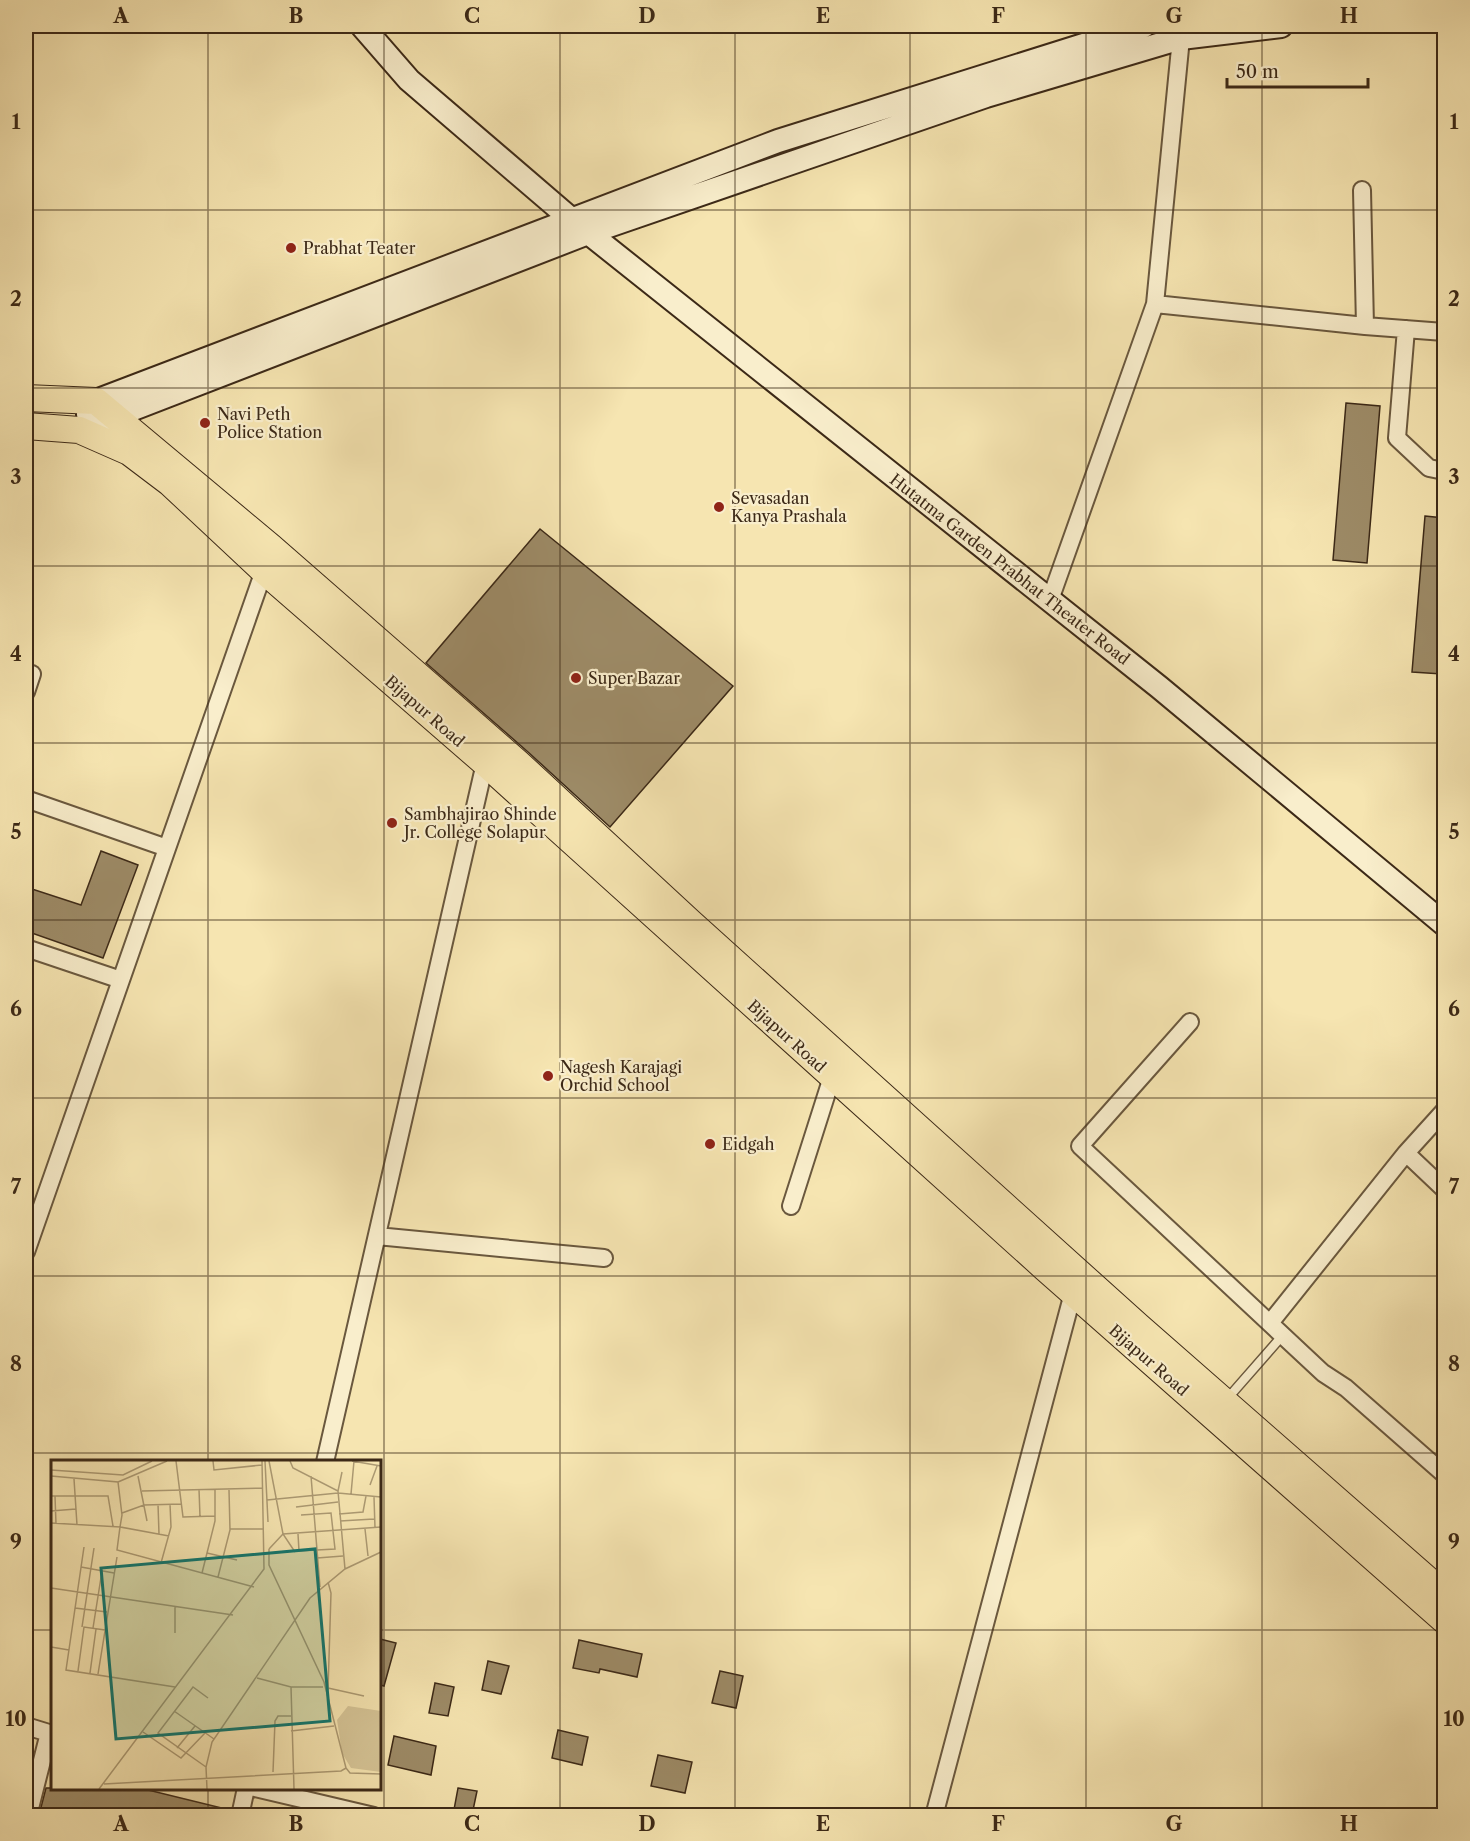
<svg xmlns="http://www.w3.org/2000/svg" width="1470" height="1841" viewBox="0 0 1470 1841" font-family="'Libre Caslon Text',serif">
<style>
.building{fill:#9d8b67;stroke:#3c2917;stroke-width:1.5}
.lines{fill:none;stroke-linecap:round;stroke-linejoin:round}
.lane-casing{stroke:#6a583e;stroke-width:11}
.street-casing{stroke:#6a583e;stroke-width:20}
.secondary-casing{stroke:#3c2917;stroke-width:26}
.primary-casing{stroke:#3c2917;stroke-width:28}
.lane{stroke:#f9eecc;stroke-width:8}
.street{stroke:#f9eecc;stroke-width:16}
.secondary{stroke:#f9eecc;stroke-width:22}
.primary{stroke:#f6e5b1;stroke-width:26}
.grid{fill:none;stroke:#3c2917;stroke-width:1.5;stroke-opacity:0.55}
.poi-dot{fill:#8f2418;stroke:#f9eecc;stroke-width:2}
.labels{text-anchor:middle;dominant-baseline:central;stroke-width:4.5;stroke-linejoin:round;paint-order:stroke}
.poi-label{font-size:16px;fill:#3c2917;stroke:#f9eecc;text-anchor:start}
.street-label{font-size:16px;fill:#3c2917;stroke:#f9eecc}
.inset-road{fill:none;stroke:#ac9a73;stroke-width:1.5}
.view{fill:#0f766e;fill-opacity:0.15;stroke:#0f766e;stroke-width:3}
.inset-edge{fill:none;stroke:#3c2917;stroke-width:3}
.neatline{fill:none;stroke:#3c2917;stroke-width:2}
.grid-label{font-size:20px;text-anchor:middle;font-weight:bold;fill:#3c2917}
</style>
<rect width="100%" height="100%" fill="#f6e5b1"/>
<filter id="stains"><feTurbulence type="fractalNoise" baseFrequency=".00333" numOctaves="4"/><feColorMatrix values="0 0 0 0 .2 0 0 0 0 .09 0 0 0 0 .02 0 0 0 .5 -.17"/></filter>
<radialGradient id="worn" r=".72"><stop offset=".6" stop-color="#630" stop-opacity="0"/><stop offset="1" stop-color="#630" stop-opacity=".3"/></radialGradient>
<path class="building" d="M1346 403 1380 406 1367 563 1333 560Z
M1425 516 1444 518V644L1442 674 1412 672Z
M540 529 733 686 610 827 528 752 426 663Z
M101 851 138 865 103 958 26 931V887L81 905Z
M380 1639 396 1643 384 1686 380 1685Z
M579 1640 642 1654 637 1677 600 1669 599 1673 573 1668Z
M488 1661 509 1666 501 1694 482 1690Z
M720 1671 743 1676 736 1708 712 1703Z
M435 1683 454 1687 448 1716 429 1713Z
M558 1730 588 1737 582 1765 552 1758Z
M394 1736 436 1746 431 1775 388 1765Z
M658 1755 692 1762 685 1793 651 1786Z
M46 1788H140L230 1810 229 1815H39Z
M458 1788 477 1791 472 1815H453Z"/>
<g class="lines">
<defs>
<path id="lane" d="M1227 1399 1283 1335"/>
<path id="street" d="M1362 190 1365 326
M1155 304 1365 326 1444 332
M1406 329 1397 438 1429 468 1444 471
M1050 600 1155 304 1181 38
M26 692 32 674
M26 799 167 848
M26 948 121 980
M1190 1022 1080 1146 1323 1373 1346 1388 1444 1474
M1406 1153 1444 1189
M791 1206 832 1077
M377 1236 604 1258
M26 1252 266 565
M1270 1323 1406 1153 1444 1111
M325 1462 485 763 490 757
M26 1726 52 1734
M255 1788 374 1816
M28 1816 49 1733
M240 1816 246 1788
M934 1816 1073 1293"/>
<path id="secondary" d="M362 26 409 80 571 219 1159 687 1444 924
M88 414 96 401 778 141 1144 26
M79 430 588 233 986 96 1181 38 1281 26"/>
<path id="primary" d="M26 398 96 401 272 548 518 763 690 922 1138 1326 1444 1594
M26 426 79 430 129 452 170 483 264 571 485 763 1045 1268 1444 1620"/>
</defs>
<use href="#lane" class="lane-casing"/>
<use href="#street" class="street-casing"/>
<use href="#secondary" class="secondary-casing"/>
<use href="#primary" class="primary-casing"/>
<use href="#lane" class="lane"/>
<use href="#street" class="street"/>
<use href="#secondary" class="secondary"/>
<use href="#primary" class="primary"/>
</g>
<path class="grid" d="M208 26V1462M384 26V1816M560 26V1816M735 26V1816M910 26V1816M1086 26V1816M1262 26V1816M26 210H1444M26 388H1444M26 566H1444M26 743H1444M26 920H1444M26 1098H1444M26 1276H1444M26 1453H1444M26 1630H52M380 1630H1444M208 1788V1816"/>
<g class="poi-dot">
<circle cx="291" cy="248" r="6"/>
<circle cx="205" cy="423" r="6"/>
<circle cx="719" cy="507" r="6"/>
<circle cx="576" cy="678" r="6"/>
<circle cx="392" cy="823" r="6"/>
<circle cx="548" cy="1076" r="6"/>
<circle cx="710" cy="1144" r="6"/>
</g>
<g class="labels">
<g class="poi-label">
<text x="303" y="248">Prabhat Teater</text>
<text x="217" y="414">Navi Peth<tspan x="217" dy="18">Police Station</tspan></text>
<text x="731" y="498">Sevasadan<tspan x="731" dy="18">Kanya Prashala</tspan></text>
<text x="588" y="678">Super Bazar</text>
<text x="404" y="814">Sambhajirao Shinde<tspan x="404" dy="18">Jr. College Solapur</tspan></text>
<text x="560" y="1067">Nagesh Karajagi<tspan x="560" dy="18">Orchid School</tspan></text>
<text x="722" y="1144">Eidgah</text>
</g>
<g class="street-label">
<text transform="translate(1010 569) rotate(38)">Hutatma Garden Prabhat Theater Road</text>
<text transform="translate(425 711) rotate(41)">Bijapur Road</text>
<text transform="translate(787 1036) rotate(42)">Bijapur Road</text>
<text transform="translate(1149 1360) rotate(41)">Bijapur Road</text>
</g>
</g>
<g transform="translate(51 1460)">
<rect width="330" height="330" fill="#f6e5b1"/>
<path d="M297 246 330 251V312L300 308 291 293 286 260Z" fill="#d6c597"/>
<path class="inset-road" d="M125 1 132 57 164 56M162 1 163 10 211 5M214 1 217 62M218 1 232 74 244 92M239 1 242 8 287 31 294 109M301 1 330 6M0 10 72 15 101 1M0 16 67 22 71 55 69 67 0 63M87 16 96 61M260 16 269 127M23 19 26 65M67 22 116 1M319 25 326 6M148 29 149 57M91 31 212 28M287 31 291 12M300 34 303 1M0 36H57L62 66M4 36 5 64M323 37 324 68M216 40 287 33 330 37M107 44 108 74M245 47 287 42M0 51 25 49M71 53 93 45 131 44M288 54 312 52 315 36M289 61 323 59M179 69H212M314 69 317 96M247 74 248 91 284 89 280 53 250 55M118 76 69 67 66 90 203 127M33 87 15 210 124 227M218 89 232 74 330 67M218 89V105L273 222 295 308M156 93 186 100M266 98 292 96M110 103 120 67 119 44M30 107 63 113M151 113 164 61V29M167 117 179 70 178 30M277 122 280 133 277 230M0 128 182 155M24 148 56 152M31 167 43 88M42 168 51 111M124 173V146M0 187 18 190M27 211 33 167 54 170M39 213 45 169M47 214 66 97M206 218 240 227H272M240 227 243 329M277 228 313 236M123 251 163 279M240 271 283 266M92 272 130 298 154 273M126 288 144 266M155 307 107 273 142 227 157 238M222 312 224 261 227 256H240M53 324 290 311 295 308 299 313 330 314M48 329 213 109 211 1M156 329 155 307 161 282 259 138 294 109 330 92"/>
<path class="view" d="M264 89 279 261 65 279 50 108Z"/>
<rect width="330" height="330" class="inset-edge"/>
</g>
<rect width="1470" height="1841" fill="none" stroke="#f6e5b1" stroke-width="66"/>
<path d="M1227 78v9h141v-9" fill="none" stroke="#3c2917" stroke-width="3"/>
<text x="1236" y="78" font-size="18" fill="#3c2917" stroke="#f9eecc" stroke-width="4.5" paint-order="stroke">50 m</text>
<rect x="33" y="33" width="1404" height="1775" class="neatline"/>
<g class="grid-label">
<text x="121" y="23">A</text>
<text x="296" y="23">B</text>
<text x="472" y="23">C</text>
<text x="647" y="23">D</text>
<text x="823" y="23">E</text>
<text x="998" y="23">F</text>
<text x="1174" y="23">G</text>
<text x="1349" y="23">H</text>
<text x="16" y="129">1</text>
<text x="1454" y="129">1</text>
<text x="16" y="306">2</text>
<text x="1454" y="306">2</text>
<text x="16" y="484">3</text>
<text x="1454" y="484">3</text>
<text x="16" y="661">4</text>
<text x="1454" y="661">4</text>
<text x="16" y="839">5</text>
<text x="1454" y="839">5</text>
<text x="16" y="1016">6</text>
<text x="1454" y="1016">6</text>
<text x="16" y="1194">7</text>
<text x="1454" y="1194">7</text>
<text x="16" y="1371">8</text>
<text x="1454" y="1371">8</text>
<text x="16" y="1549">9</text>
<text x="1454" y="1549">9</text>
<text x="16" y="1726">10</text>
<text x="1454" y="1726">10</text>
<text x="121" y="1831">A</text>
<text x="296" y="1831">B</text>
<text x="472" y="1831">C</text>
<text x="647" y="1831">D</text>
<text x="823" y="1831">E</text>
<text x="998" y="1831">F</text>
<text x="1174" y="1831">G</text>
<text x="1349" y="1831">H</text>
</g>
<rect width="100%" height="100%" filter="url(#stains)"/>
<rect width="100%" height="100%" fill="url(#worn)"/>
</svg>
